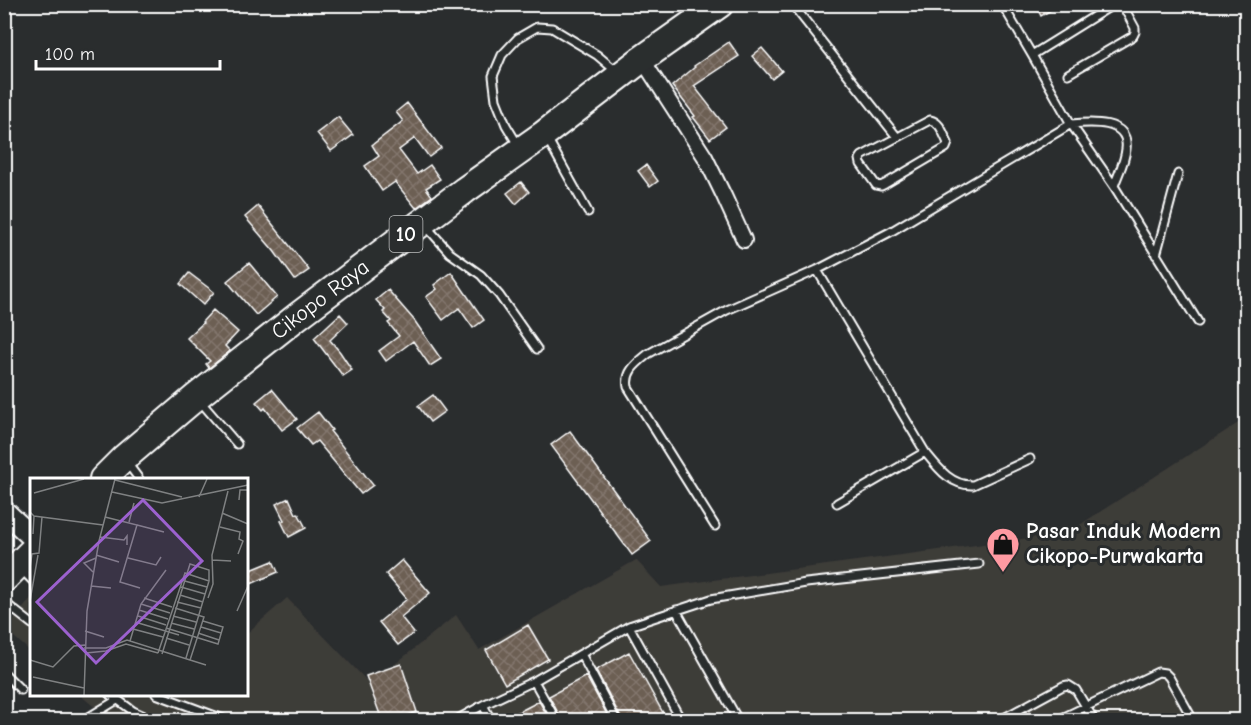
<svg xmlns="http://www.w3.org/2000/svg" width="1251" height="725" viewBox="0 0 1251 725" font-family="'Comic Neue',sans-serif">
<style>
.built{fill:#3e3c39}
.building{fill:url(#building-cross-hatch);stroke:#fff;stroke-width:1.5}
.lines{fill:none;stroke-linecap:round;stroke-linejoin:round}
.lane-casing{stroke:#fff;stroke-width:11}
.street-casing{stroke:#fff;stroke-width:18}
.secondary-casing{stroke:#fff;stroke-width:24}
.highway-casing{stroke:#fff;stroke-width:30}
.lane{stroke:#2a2d2e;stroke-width:7}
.street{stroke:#2a2d2e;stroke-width:14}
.secondary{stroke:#2a2d2e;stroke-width:20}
.highway{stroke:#2a2d2e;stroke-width:26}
.labels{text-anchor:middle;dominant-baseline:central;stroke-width:6;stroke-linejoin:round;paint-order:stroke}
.shield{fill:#2a2d2e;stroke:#bfc0c0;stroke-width:1.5}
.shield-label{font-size:21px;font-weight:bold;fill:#fff}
.street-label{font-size:22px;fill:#fff;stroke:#2a2d2e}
.poi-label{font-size:22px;font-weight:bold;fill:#fff;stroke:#2a2d2e;text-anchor:start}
.inset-road{fill:none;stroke:#7f8182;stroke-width:1.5}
.view{fill:#9c61cf;fill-opacity:0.15;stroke:#9c61cf;stroke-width:3}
.inset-edge{fill:none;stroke:#fff;stroke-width:3}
</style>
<defs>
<pattern id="building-cross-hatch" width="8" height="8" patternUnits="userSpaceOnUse" patternTransform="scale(1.5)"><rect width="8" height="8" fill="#6c5e53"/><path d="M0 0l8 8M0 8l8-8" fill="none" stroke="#82766d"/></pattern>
</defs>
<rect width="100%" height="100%" fill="#2a2d2e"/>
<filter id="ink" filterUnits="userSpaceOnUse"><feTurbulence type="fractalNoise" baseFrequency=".0167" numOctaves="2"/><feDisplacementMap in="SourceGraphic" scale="12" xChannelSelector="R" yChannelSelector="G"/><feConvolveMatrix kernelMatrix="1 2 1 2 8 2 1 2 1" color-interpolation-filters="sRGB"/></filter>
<g filter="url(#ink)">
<path class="built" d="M1246 418V720H110L79 694H173L176 696 179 694H246V634L287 598 370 684 456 615 479 650 636 560 661 587 1067 533Z
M31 598V652L6 630Z"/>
<path class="building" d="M1035 4H1061L1041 16Z
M729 42 739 56 694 86 726 127 710 139 693 117 695 116 672 86 695 67 694 66Z
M762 48 782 71 772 79 752 56Z
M407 103 441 148 429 157 415 138 399 150 417 174 430 165 440 179 426 188 432 196 416 208 395 182 382 191 365 166 379 156 372 145 403 121 396 112Z
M338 117 353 135 331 151 317 133Z
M646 165 658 181 650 187 638 171Z
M521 182 529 192 516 204 507 193Z
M258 206 309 270 295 280 274 251 245 217Z
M249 263 277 297 256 315 227 281Z
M451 272 484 320 473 328 459 308 443 320 426 297 437 289 434 285Z
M189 273 214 292 203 305 180 284Z
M388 290 414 320 441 359 430 366 413 341 386 361 379 351 399 336 388 323 391 321 383 312 385 310 376 300Z
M213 310 238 332 225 346 230 351 209 368 206 364 210 361 187 338 203 323 202 322Z
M340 314 348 323 330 340 340 352 352 370 343 376 314 338Z
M272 389 297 419 282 430 265 408 263 410 256 402Z
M433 395 445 411 430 422 418 406Z
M318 412 332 430 330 431 373 485 361 494 317 441 311 445 297 428Z
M570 431 651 541 632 555 551 445Z
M289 498 296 514 298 513 306 528 289 537 281 521 284 520 276 504Z
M402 560 430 593 401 617 414 633 398 645 379 622 407 599 386 574Z
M273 561 278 572 246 586V572Z
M528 625 548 659 505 684 486 650Z
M629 652 667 720H622L596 670Z
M401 664 417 712 393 720H382L366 676Z
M586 676 610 720H562L549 696Z
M539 701 550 720H503L532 705Z"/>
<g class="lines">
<defs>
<path id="lane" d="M792 4 897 137
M1032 55 1114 4
M1068 74 1133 36 1135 32V28L1122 4
M930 120C941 122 943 134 948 143L946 148 885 184 881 186 876 185 861 164 860 159 862 156Z
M547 138 588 212
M518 145 506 125 496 100 493 76 502 55 518 38 537 27 552 28 597 55 616 71
M1114 186C1118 174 1125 162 1126 149 1130 119 1090 122 1071 124L1114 186 1198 322
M426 226 450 253 481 275 499 295 537 349
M1156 255 1178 174
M817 270 925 452C938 468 951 486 973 485L1030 459
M200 401 237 444
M127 463 139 479
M837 503 925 452
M715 526 628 387C625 371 637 363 648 354L727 310 817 270 890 232 1071 124 1032 55 1002 4
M21 569 32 580
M4 602 32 624
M676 610 738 720
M629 626 681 720
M581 654 616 720
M4 673 21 690
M534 681 556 720
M110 694 133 711 153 720
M156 694 226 720
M483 705 491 720
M84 720 117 700
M456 720 483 705 534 681 629 626 711 599 806 583 979 564
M1000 720 1063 686 1068 685 1076 690 1094 720
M1058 720 1158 672 1165 673 1169 677 1193 720"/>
<path id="street" d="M642 59 705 157 724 196 744 240"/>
<path id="secondary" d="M4 511 32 537"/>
<g id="highway">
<path id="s1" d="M103 479 124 458 196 397 298 316 465 190 544 134 642 59 720 4"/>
<path d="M4 579 32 551"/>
</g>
</defs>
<use href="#lane" class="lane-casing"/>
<use href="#street" class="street-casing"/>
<use href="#secondary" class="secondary-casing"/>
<use href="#highway" class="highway-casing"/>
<use href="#lane" class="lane"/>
<use href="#street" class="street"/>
<use href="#secondary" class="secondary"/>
<use href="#highway" class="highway"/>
</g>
</g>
<defs>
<symbol id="shop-pin" viewBox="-11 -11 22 30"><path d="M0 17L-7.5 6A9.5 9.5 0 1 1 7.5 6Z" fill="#ff9aa2" stroke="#2a2d2e"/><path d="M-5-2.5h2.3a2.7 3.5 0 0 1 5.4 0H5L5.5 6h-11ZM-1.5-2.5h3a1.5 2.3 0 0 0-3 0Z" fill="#111"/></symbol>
</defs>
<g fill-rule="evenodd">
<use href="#shop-pin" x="984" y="525" width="38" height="52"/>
</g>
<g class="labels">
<rect class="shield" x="389.5" y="216" width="33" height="36" rx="4.5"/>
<g class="shield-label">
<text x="406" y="234">10</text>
</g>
<g class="street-label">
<text stroke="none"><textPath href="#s1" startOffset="282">Cikopo Raya</textPath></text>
</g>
<g class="poi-label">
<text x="1026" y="531">Pasar Induk Modern<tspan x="1026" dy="25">Cikopo-Purwakarta</tspan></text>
</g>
</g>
<g transform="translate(30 478)">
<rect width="218" height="218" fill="#2a2d2e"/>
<path class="inset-road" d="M85 2 152 19M82 14 132 25 218 7M4 15 54 1M169 19 177 1M209 22 210 12H218M0 34 4 38 73 47M192 35 218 46M75 39 107 47 90 104 110 110M99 44 104 25M107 47 134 54M190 49 210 54 209 61 213 63 208 76M3 56 4 38M70 59 94 62 97 58V67M66 77 89 84M98 80 126 87 131 79M182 82 201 83M0 90 2 76 9 75 12 39M63 94 54 85 66 80M151 102 177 109M61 108 81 110M151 109 175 116M150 117 173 124M114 120 142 129M178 120 183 106 182 77 198 13M0 123 8 77M147 124 171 130M111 126 140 135M145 130 174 139 160 182 176 187M109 132 138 141M207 133 218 108M108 138 136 147M143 138 166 144M105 144 149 157M141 145 164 151M171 149 191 155M136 150 188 166 193 149 173 143M103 151 133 159M55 153 74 159M168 155 189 162M136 160 159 167M100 163 111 126 136 92M54 170H76L97 162 160 182M56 175 76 173 96 166 128 175M128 175 155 95 179 103 156 180M132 176 160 86 179 92V103M0 182 23 189 44 168 55 167M3 199 54 210M54 217 57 133 69 63 85 1"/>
<path class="view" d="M113 22 172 83 66 185 7 124Z"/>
<rect width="218" height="218" class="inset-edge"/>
</g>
<rect width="1251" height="725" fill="none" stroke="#2a2d2e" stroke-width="24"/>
<rect x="12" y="12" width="1227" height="701" fill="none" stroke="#fff" stroke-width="2" filter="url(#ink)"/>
<path d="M36 60v9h184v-9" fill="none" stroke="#ffffff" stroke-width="3"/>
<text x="45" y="60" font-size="18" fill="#ffffff" stroke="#2a2d2e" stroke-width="4.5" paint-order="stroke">100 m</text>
</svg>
